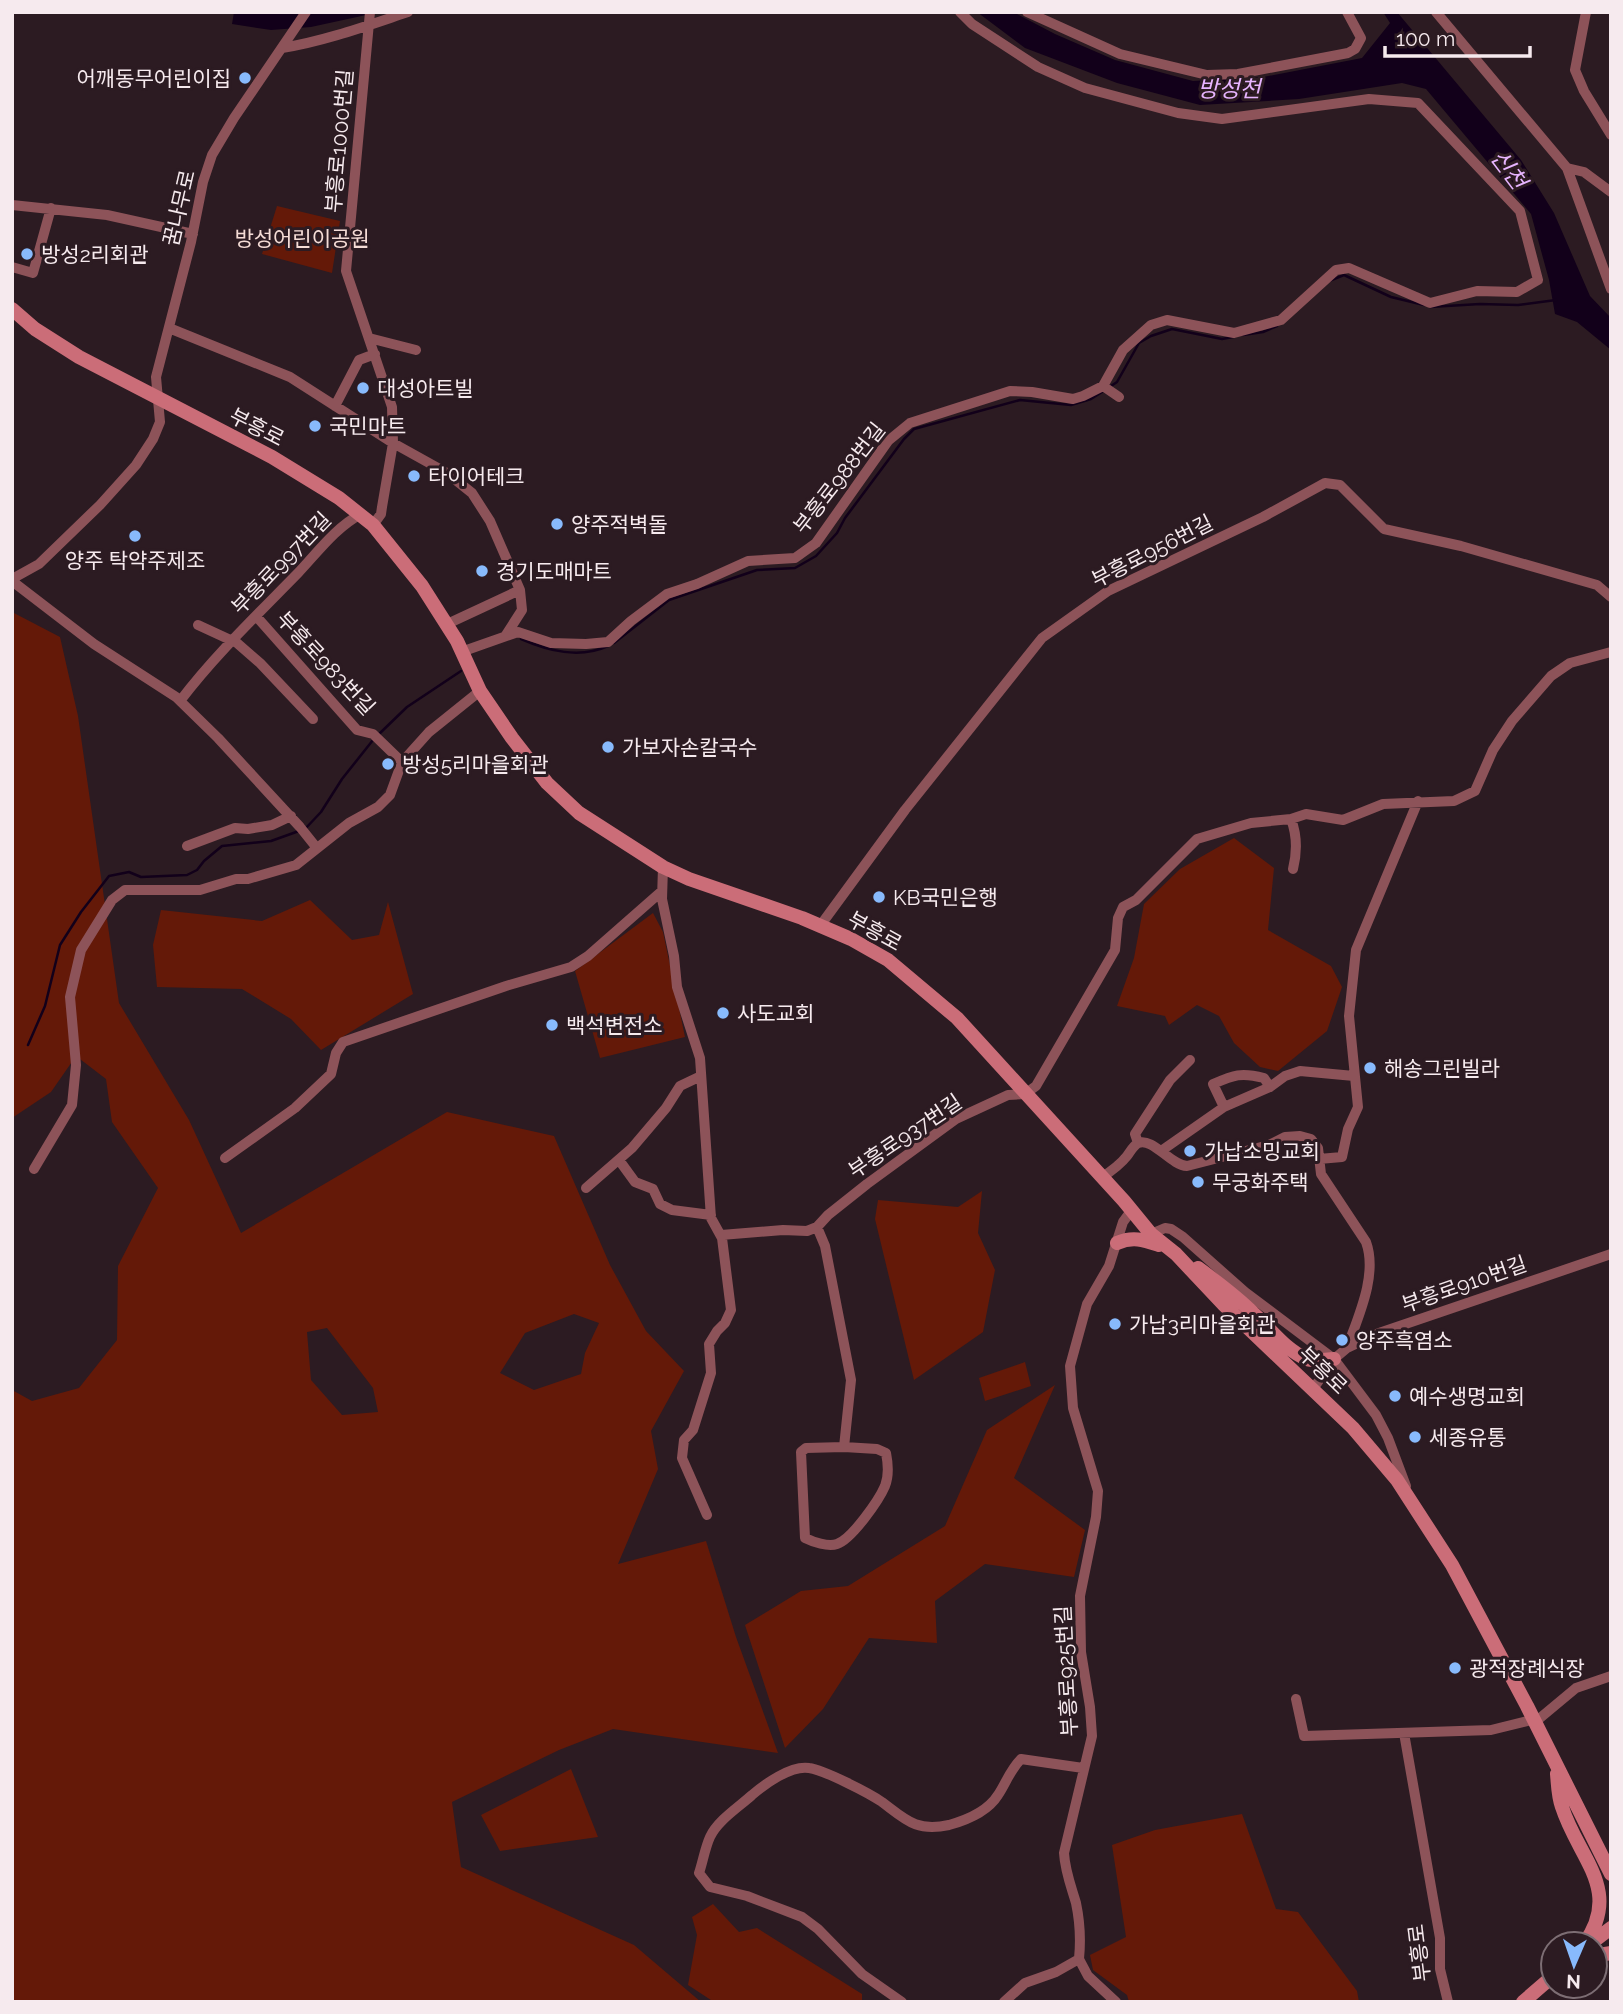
<svg xmlns="http://www.w3.org/2000/svg" width="1623" height="2014" viewBox="0 0 1623 2014" font-family="Raleway,'Noto Sans KR',sans-serif">
<style>
.green{fill:#641908;fill-rule:evenodd}
.water{fill:#12001a}
.lines{fill:none;stroke-linecap:round;stroke-linejoin:round}
.stream{stroke:#12001a;stroke-width:2.5}
.minor{stroke:#8d5359;stroke-width:10}
.secondary{stroke:#cb6d78;stroke-width:14}
.poi-dot{fill:#88bafc;stroke:#2c1b22;stroke-width:2.5}
.labels{text-anchor:middle;dominant-baseline:central;stroke-width:6;stroke-linejoin:round;paint-order:stroke}
.poi-label{font-size:21px;fill:#f6eaee;stroke:#2c1b22;text-anchor:start}
.street-label{font-size:21px;fill:#f6eaee;stroke:#2c1b22}
.park-label{font-size:21px;fill:#f5dcd6;stroke:#2c1b22}
.water-label{font-size:23px;font-style:italic;fill:#e7b4ff;stroke:#2c1b22}
</style>
<rect width="100%" height="100%" fill="#2c1b22"/>
<path class="green" d="M277 206 340 221 332 273 262 254Z
M12 612 60 637 78 716 119 1003 189 1120 241 1233 447 1112 554 1136 610 1265 646 1331 684 1371 651 1431 658 1469 618 1564 706 1541 736 1637 778 1753 613 1729 559 1750 452 1802 461 1867 634 1945 701 2002H12V1390L32 1401 79 1388 117 1340 118 1266 158 1188 112 1122 106 1079 76 1056 51 1092 12 1118ZM574 1314 599 1323 585 1353 581 1374 534 1390 500 1373 525 1333ZM327 1328 373 1388 378 1412 342 1415 311 1380 307 1332Z
M1234 838 1274 868 1268 930 1331 966 1342 987 1327 1031 1278 1071 1260 1067 1234 1043 1219 1016 1197 1005 1169 1025 1165 1016 1117 1006 1134 958 1144 904 1180 869Z
M310 900 352 940 379 935 388 902 413 994 321 1050 291 1019 242 989 157 987 153 945 161 910 262 921Z
M653 913 663 932 685 1037 600 1058 575 971Z
M982 1191 978 1233 995 1270 983 1332 914 1380 875 1219 878 1200 958 1207Z
M1025 1362 1031 1386 985 1401 979 1378Z
M1055 1385 1014 1478 1085 1530 1074 1577 985 1564 935 1601 937 1643 869 1638 823 1709 785 1748 745 1625 801 1591 848 1586 945 1526 987 1430Z
M571 1769 598 1837 500 1851 481 1815Z
M1242 1814 1276 1909 1298 1912 1357 1991 1359 2002H1129L1127 1995 1093 1970 1090 1955 1126 1937 1112 1845 1155 1830Z
M713 1904 739 1932 757 1928 862 1994V2002H714L688 1985 697 1935 692 1917Z"/>
<path class="water" d="M234 12H380L311 27 271 30 232 24Z
M977 12H1013L1055 34 1115 60 1193 81 1263 77 1362 58 1390 23 1383 12H1397L1521 160 1554 213 1590 296 1611 318V350L1577 322 1555 314 1549 280 1531 214 1426 89 1402 83 1299 99 1200 105 1117 83 1025 48Z"/>
<g class="lines">
<path class="stream" d="M1329 281 1344 275 1391 297 1424 305
M1430 307 1480 304 1518 305 1556 300
M1243 335 1263 332 1277 326
M1111 386 1117 382 1139 343 1151 336 1172 329 1222 339 1233 337
M521 639C549 651 579 659 608 646
M614 643 669 600 757 570 795 568 816 556 837 533 845 518 904 439 914 429 1020 400 1071 405 1091 399 1102 392
M378 735 407 707 461 671
M305 829 321 812 342 779 373 740
M28 1045 45 1006 60 945 81 912 109 876 129 872 141 877 187 875 197 870 204 861 222 846 271 841 299 831"/>
<path class="minor" d="M370 12 346 271 392 407 393 443 382 507 381 514 373 525
M1027 12 1120 54 1207 75 1238 74 1348 53 1355 49 1361 38 1347 12
M1436 12 1567 168 1611 289
M1586 12 1575 70 1584 91 1611 135
M282 48C325 41 366 26 408 12
M1567 168 1584 172 1611 192
M12 205 107 215 193 234
M12 267 33 273 51 208
M169 328 290 377 393 443 447 473 472 493 490 521 520 590 445 625
M369 338 416 350
M1103 386 1119 397
M335 406 359 360 375 354
M12 579 39 564 100 505 136 465 153 439 160 422 156 377 191 242 203 182 212 155 234 118 306 12
M12 581 94 644 176 697 218 738 300 827 316 847
M256 616 357 730 373 734 402 762
M198 625 237 643 260 663 313 719
M506 635 522 610 520 590
M461 652 518 632 551 643 586 644 608 642 631 621 667 594 697 584 748 561 795 558 816 543 888 441 910 423 1010 391 1032 392 1073 399 1083 396 1103 386 1123 350 1151 325 1167 320 1234 333 1281 320 1336 270 1349 268 1430 303 1477 291 1517 292 1538 280 1520 211 1418 103 1369 99 1222 119 1178 113 1085 88 1038 67 972 24 960 12
M180 701C215 655 258 614 298 573 317 553 336 527 361 514
M1291 819C1297 835 1297 853 1293 869
M187 846 235 828 248 829 272 825 291 816
M663 867 662 899 674 956 677 987 700 1058 711 1218 722 1238 731 1310 725 1323 717 1331 709 1344 711 1373 693 1430 684 1440 682 1458 707 1515
M820 926 905 810 1042 638 1108 591 1263 517 1325 483 1340 485 1384 529 1461 546 1597 585 1611 597
M1224 1107 1213 1084C1234 1075 1241 1072 1264 1078L1270 1087
M1138 1143 1135 1134 1170 1080 1190 1060
M1161 1151 1224 1107 1270 1087 1285 1076 1300 1071 1354 1076
M225 1158 295 1108 331 1074 336 1053 343 1042 506 986 571 967 588 956 662 891
M1319 1159 1342 1157 1348 1129 1358 1107 1349 1016 1356 950 1418 801
M619 1160 635 1182 653 1189 660 1204 672 1210 711 1215
M34 1169 72 1105 76 1065 70 997 81 950 112 900 125 890H200L236 879H248L296 865 349 823 378 807 390 795 402 762 429 732 480 691
M1101 1178C1110 1172 1120 1165 1127 1156 1130 1152 1133 1146 1138 1143 1153 1137 1170 1165 1187 1166L1269 1145 1285 1137 1300 1136 1311 1139 1318 1148 1321 1174 1366 1242C1378 1275 1358 1317 1347 1348
M586 1188 632 1148 666 1108 680 1086 701 1076
M817 1227 825 1246 851 1380 844 1447 806 1448 801 1452 805 1538C813 1542 828 1547 837 1544 852 1539 879 1500 885 1486 889 1476 888 1463 886 1453L877 1449 844 1447
M1151 1234 1165 1228 1171 1229 1183 1237 1245 1292 1334 1359 1376 1415 1388 1438 1406 1486
M721 1235 783 1230 807 1231 817 1227 828 1215 867 1184 956 1119 1008 1095 1025 1094 1036 1086 1115 950 1118 918 1123 907 1136 900 1197 839 1251 823 1291 819 1306 814 1343 820 1383 804 1454 801 1475 791 1493 750 1512 721 1551 676 1570 663 1611 652
M1313 1389 1334 1359 1347 1348 1379 1333 1611 1254
M1296 1699 1304 1736 1491 1730 1540 1718 1576 1688 1611 1676
M1404 1733 1440 1938V1969L1448 2002
M1079 1959 1088 1976 1116 2002
M902 2002 862 1974 818 1929 802 1917 747 1896 710 1887 699 1873C703 1861 705 1848 710 1837 718 1820 739 1807 752 1795 765 1784 791 1765 809 1768 824 1770 869 1793 882 1802 906 1820 916 1832 949 1825 967 1820 988 1811 998 1795 1006 1783 1010 1770 1021 1759L1083 1768
M1004 2002 1025 1983 1056 1972 1079 1959C1081 1939 1080 1922 1076 1903 1071 1886 1065 1871 1064 1853L1092 1736 1090 1707 1081 1652 1080 1596 1096 1517 1098 1491 1073 1408 1070 1366 1087 1304 1109 1266 1123 1222 1131 1211"/>
<path class="secondary" d="M12 309 35 329 79 357 272 457 339 498 373 525 422 586 457 641 480 691 512 738 547 783 579 813 663 867 689 879 802 918 851 939 888 960 957 1018 1124 1201 1151 1234 1176 1254 1224 1305 1353 1428 1397 1480 1452 1565 1527 1706 1611 1874
M1117 1243C1133 1236 1144 1240 1159 1245
M1198 1268C1217 1282 1236 1296 1253 1313 1270 1328 1285 1350 1307 1359 1314 1362 1326 1359 1334 1359
M1557 1774C1558 1784 1558 1796 1562 1807 1578 1858 1623 1890 1584 1944
M1590 1944 1611 1928
M1595 1960 1605 1954 1611 1953
M1523 2002 1553 1976"/>
</g>
<g class="poi-dot">
<circle cx="245" cy="78" r="7"/>
<circle cx="27" cy="254" r="7"/>
<circle cx="363" cy="388" r="7"/>
<circle cx="315" cy="426" r="7"/>
<circle cx="414" cy="476" r="7"/>
<circle cx="557" cy="524" r="7"/>
<circle cx="135" cy="536" r="7"/>
<circle cx="482" cy="571" r="7"/>
<circle cx="608" cy="747" r="7"/>
<circle cx="388" cy="764" r="7"/>
<circle cx="879" cy="897" r="7"/>
<circle cx="723" cy="1013" r="7"/>
<circle cx="552" cy="1025" r="7"/>
<circle cx="1370" cy="1068" r="7"/>
<circle cx="1190" cy="1151" r="7"/>
<circle cx="1198" cy="1182" r="7"/>
<circle cx="1115" cy="1324" r="7"/>
<circle cx="1342" cy="1340" r="7"/>
<circle cx="1395" cy="1396" r="7"/>
<circle cx="1415" cy="1437" r="7"/>
<circle cx="1455" cy="1668" r="7"/>
</g>
<g class="labels">
<g class="poi-label">
<text x="231" y="78" text-anchor="end">어깨동무어린이집</text>
<text x="41" y="254">방성2리회관</text>
<text x="377" y="388">대성아트빌</text>
<text x="329" y="426">국민마트</text>
<text x="428" y="476">타이어테크</text>
<text x="571" y="524">양주적벽돌</text>
<text x="135" y="560" text-anchor="middle">양주 탁약주제조</text>
<text x="496" y="571">경기도매마트</text>
<text x="622" y="747">가보자손칼국수</text>
<text x="402" y="764">방성5리마을회관</text>
<text x="893" y="897">KB국민은행</text>
<text x="737" y="1013">사도교회</text>
<text x="566" y="1025">백석변전소</text>
<text x="1384" y="1068">해송그린빌라</text>
<text x="1204" y="1151">가납소밍교회</text>
<text x="1212" y="1182">무궁화주택</text>
<text x="1129" y="1324">가납3리마을회관</text>
<text x="1356" y="1340">양주흑염소</text>
<text x="1409" y="1396">예수생명교회</text>
<text x="1429" y="1437">세종유통</text>
<text x="1469" y="1668">광적장례식장</text>
</g>
<g class="street-label">
<text transform="translate(339 141) rotate(-85)">부흥로1000번길</text>
<text transform="translate(179 208) rotate(-77)">꿈나무로</text>
<text transform="translate(257 427) rotate(27)">부흥로</text>
<text transform="translate(839 478) rotate(-52)">부흥로988번길</text>
<text transform="translate(1152 551) rotate(-27)">부흥로956번길</text>
<text transform="translate(281 563) rotate(-46)">부흥로997번길</text>
<text transform="translate(326 663) rotate(47)">부흥로983번길</text>
<text transform="translate(875 931) rotate(29)">부흥로</text>
<text transform="translate(905 1136) rotate(-34)">부흥로937번길</text>
<text transform="translate(1464 1284) rotate(-19)">부흥로910번길</text>
<text transform="translate(1323 1370) rotate(44)">부흥로</text>
<text transform="translate(1066 1671) rotate(-93)">부흥로925번길</text>
<text transform="translate(1419 1953) rotate(-97)">부흥로</text>
</g>
<g class="park-label">
<text x="302" y="238">방성어린이공원</text>
</g>
<g class="water-label">
<text x="1229" y="88">방성천</text>
<text transform="translate(1509 169) rotate(53)">신천</text>
</g>
</g>
<rect width="1623" height="2014" fill="none" stroke="#f6eaee" stroke-width="28"/>
<g transform="translate(1574 1965) rotate(182)"><circle r="33" fill="#2c1b22" stroke="#7d6e74" stroke-width="2"/>
<path d="M0-5L12 26L0 18L-12 26Z" fill="#88bafc"/>
<text y="-10" font-size="19" font-weight="bold" text-anchor="middle" fill="#f6eaee">N</text>
</g>
<path d="M1385 46v10h145v-10" fill="none" stroke="#f6eaee" stroke-width="3.5"/>
<text x="1396" y="46" font-size="21" fill="#f6eaee" stroke="#2c1b22" stroke-width="5" paint-order="stroke">100 m</text>
</svg>
